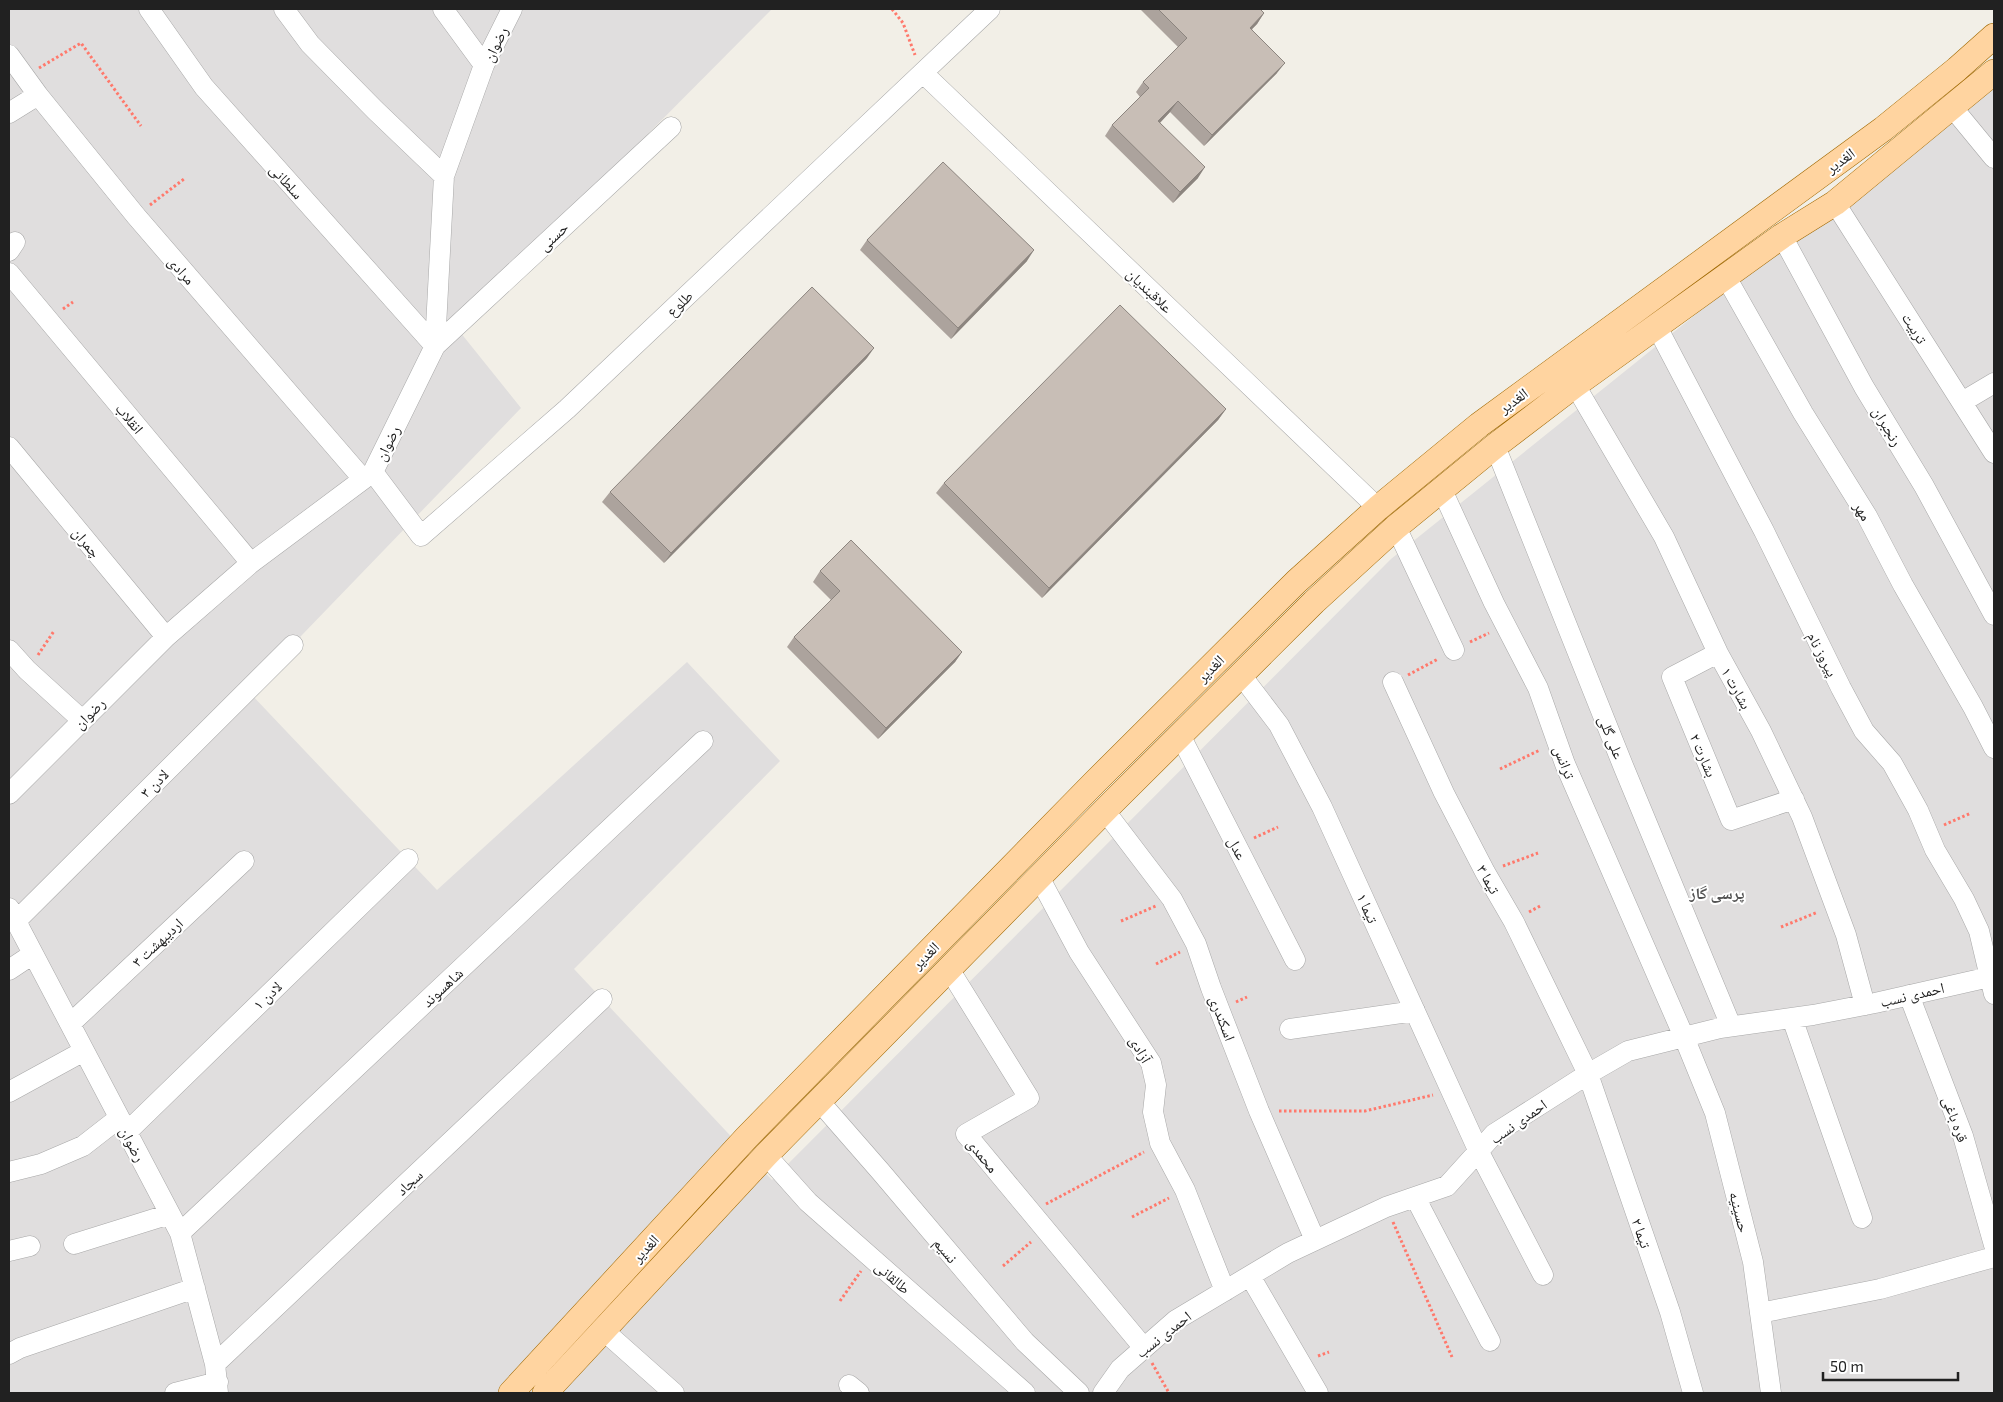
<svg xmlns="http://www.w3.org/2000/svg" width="2003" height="1402" viewBox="0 0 2003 1402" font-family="'Exo 2','Noto Naskh Arabic',sans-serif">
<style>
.residential{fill:#e0dede}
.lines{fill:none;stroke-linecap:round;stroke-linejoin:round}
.minor-casing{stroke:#a8a8a8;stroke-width:21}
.major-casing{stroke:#9f6800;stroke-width:26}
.path{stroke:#ff796c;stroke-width:3;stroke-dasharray:2.5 2.5;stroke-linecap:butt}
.minor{stroke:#fff;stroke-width:20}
.major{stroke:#ffd4a0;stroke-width:25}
.wall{fill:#aca39d}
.shaded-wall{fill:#8c857f}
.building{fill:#c8beb6;stroke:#8c857f}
.labels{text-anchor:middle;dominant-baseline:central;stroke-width:4;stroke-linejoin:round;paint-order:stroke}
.street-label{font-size:15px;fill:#212121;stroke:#fff}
.neighbourhood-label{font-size:16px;font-weight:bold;fill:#545454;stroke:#fff}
</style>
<rect width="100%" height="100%" fill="#f2efe7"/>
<path class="residential" d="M9 9H772L456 327 521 408 248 691 437 890 687 662 780 761 574 969 772 1180 1391 559 1994 75V1393H9Z"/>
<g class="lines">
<defs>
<path id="minor" d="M149 9 204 87 435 346 671 127
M284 9 310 44 375 110 444 176
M443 9 484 65
M9 55 38 95 136 216 363 479
M923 73 1378 508
M1952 107 1994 158
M9 113 38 95
M1835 203 1994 453
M1782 236 1864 387 1924 486 1994 615
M9 251 15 242
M9 273 251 563
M1726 277 1803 413 1867 516 1903 585 1973 707 1994 748
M1657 327 1764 531 1841 688 1864 731 1892 763 1918 810 1935 850 1964 899 1979 931 1994 994
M1575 385 1664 537 1718 653 1761 731 1802 817 1846 935 1865 1005
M1962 402 1994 383
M1495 446 1624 768 1731 1026
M9 447 166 637
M373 472 421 536 567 409 990 9
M1442 490 1494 603 1538 688 1565 764 1684 1037 1715 1113 1753 1262 1771 1393
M1396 527 1454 650
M9 650 27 670 82 720
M1718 653 1672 677 1731 820 1794 799
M1241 675 1279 725 1322 807 1479 1152 1543 1275
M1393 682 1444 793 1485 872 1514 922 1588 1074 1670 1312 1693 1393
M1180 735 1295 960
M9 794 166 637 251 563 373 472 435 346 444 176 484 65 512 9
M1105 811 1172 899 1196 944 1211 988 1259 1111 1315 1240
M1039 877 1079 952 1151 1063 1156 1085 1153 1112 1160 1143 1185 1190 1225 1291
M9 908 180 1233 215 1364 218 1393
M16 921 293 645
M949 969 1029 1098 966 1134 1144 1348
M9 970 33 954
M1909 995 1963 1136 1994 1245
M1792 1018 1862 1218
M70 1024 244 861
M1290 1029 1415 1011
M9 1092 84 1051
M819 1101 881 1172 1025 1342 1079 1393
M127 1132 408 859
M766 1155 808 1202 1025 1393
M9 1172 41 1164 83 1146 119 1118
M1415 1197 1490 1341
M180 1233 703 741
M74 1244 170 1214
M9 1251 30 1246
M1250 1276 1318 1393
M1760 1313 1880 1289 1994 1257
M603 1330 674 1393
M9 1354 20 1348 195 1288
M215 1364 602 999
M849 1385 859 1393
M175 1393 218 1382
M1103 1393 1120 1369 1176 1320 1288 1253 1386 1207 1447 1186 1494 1134 1588 1074 1628 1051 1720 1028 1813 1015 1875 1003 1994 976"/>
<path id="major" d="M511 1393 747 1137 1094 783 1296 582 1378 508 1479 425 1883 129 1957 69 1994 36
M545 1393 766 1155 1113 802 1314 602 1396 527 1495 446 1575 385 1782 236 1835 203 1994 72"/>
</defs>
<use href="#minor" class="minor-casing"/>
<use href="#major" class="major-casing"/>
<path class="path" d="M892 9 903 23 915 55
M39 68 81 43 141 126
M150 205 184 179
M63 309 73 302
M1470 642 1489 633
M38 655 54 631
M1408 675 1438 659
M1500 769 1540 750
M1944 825 1971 813
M1254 838 1278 827
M1503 866 1538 853
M1529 912 1542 905
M1121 921 1156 906
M1781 927 1818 912
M1156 964 1180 952
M1236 1002 1247 997
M1279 1111H1365L1433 1095
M1046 1204 1144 1152
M1132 1217 1169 1198
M1393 1222 1452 1357
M1003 1266 1031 1242
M840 1301 861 1271
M1318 1356 1329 1352
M1152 1363 1169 1393"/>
<use href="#minor" class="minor"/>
<use href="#major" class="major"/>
</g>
<path class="wall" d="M1140 9H1260L1264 13 1257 24 1252 29 1277 73 1204 146 1170 112 1160 123 1198 178 1173 203 1105 136 1112 125 1140 97 1136 92 1143 82 1178 47Z
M867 240 1027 261 951 339 860 250Z
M867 358 664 563 602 502 610 492Z
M1226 409 1218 420 1042 598 936 493 944 483Z
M820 571 962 652 955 662 878 739 787 647 794 637 831 600 813 582Z"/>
<path class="shaded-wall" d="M1264 13 1257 24 1243 38 1250 28Z
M1285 63 1277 73 1204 146 1212 135Z
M1178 101 1170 112 1151 132 1158 121Z
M1205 167 1198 178 1173 203 1180 192Z
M1034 250 1027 261 951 339 958 328Z
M874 348 867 358 664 563 671 553Z
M1226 409 1218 420 1042 598 1049 588Z
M962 652 955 662 878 739 886 728Z"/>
<path class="building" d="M1158 9H1260L1264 13 1250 28 1285 63 1212 135 1178 101 1158 121 1205 167 1180 192 1112 125 1149 88 1143 82 1187 38Z
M943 162 1034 250 958 328 867 240Z
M812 287 874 348 671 553 610 492Z
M1120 305 1226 409 1049 588 944 483Z
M851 540 962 652 886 728 794 637 840 591 820 571Z"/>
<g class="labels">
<g class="street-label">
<text transform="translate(495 44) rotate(-64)">رضوان</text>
<text transform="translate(1840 160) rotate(-36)">الغدیر</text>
<text transform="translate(287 181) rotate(48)">سلطانی</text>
<text transform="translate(553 236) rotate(-43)">حسنی</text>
<text transform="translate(182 270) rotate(49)">مرادی</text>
<text transform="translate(1150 290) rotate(44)">علاقبندیان</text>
<text transform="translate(679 303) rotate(-43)">طلوع</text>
<text transform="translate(1915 328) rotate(58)">تربیت</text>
<text transform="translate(1513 400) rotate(-36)">الغدیر</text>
<text transform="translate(130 418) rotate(50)">انقلاب</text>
<text transform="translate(1888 426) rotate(59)">رنجبران</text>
<text transform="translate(387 443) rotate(-64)">رضوان</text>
<text transform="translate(1863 511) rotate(59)">مهر</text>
<text transform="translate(87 542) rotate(50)">چمران</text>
<text transform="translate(1823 654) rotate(63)">پیروز نام</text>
<text transform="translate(1210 668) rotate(-45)">الغدیر</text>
<text transform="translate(1737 688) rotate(61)">بشارت ۱</text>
<text transform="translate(89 713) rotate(-45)">رضوان</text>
<text transform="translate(1612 737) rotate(68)">علی گلی</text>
<text transform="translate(1704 755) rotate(67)">بشارت ۲</text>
<text transform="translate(1565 762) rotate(69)">ترانس</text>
<text transform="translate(154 783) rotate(-45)">لادن ۳</text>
<text transform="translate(1238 848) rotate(63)">عدل</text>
<text transform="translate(1489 879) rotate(61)">تیما ۳</text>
<text transform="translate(1368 908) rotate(66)">تیما ۱</text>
<text transform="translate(157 942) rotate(-43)">اردیبهشت ۳</text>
<text transform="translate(925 955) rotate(-45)">الغدیر</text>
<text transform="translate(442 987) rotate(-43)">شاهسوند</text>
<text transform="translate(1912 994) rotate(-13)">احمدی نسب</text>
<text transform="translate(267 995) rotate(-44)">لادن ۱</text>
<text transform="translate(1223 1018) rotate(69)">اسکندری</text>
<text transform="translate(1141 1049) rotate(60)">آزادی</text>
<text transform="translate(1956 1119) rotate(70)">قره باغی</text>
<text transform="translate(1518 1121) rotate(-35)">احمدی نسب</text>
<text transform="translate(133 1144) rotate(62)">رضوان</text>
<text transform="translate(983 1155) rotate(51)">محمدی</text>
<text transform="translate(409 1182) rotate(-43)">سجاد</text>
<text transform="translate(1740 1212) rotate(76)">حسینیه</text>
<text transform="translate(1642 1233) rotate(71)">تیما ۲</text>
<text transform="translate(645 1248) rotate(-47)">الغدیر</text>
<text transform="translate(946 1250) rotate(50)">نسیم</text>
<text transform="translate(893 1277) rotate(41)">طالقانی</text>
<text transform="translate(1163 1334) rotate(-38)">احمدی نسب</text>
</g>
<g class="neighbourhood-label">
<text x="1717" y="892">پرسی گاز</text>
</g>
</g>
<rect width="2003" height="1402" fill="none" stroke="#212121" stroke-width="20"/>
<path d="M1823 1372v8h135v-8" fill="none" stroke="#212121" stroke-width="2.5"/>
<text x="1830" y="1372" font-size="15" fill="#212121" stroke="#ffffff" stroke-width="4" paint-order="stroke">50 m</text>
</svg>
